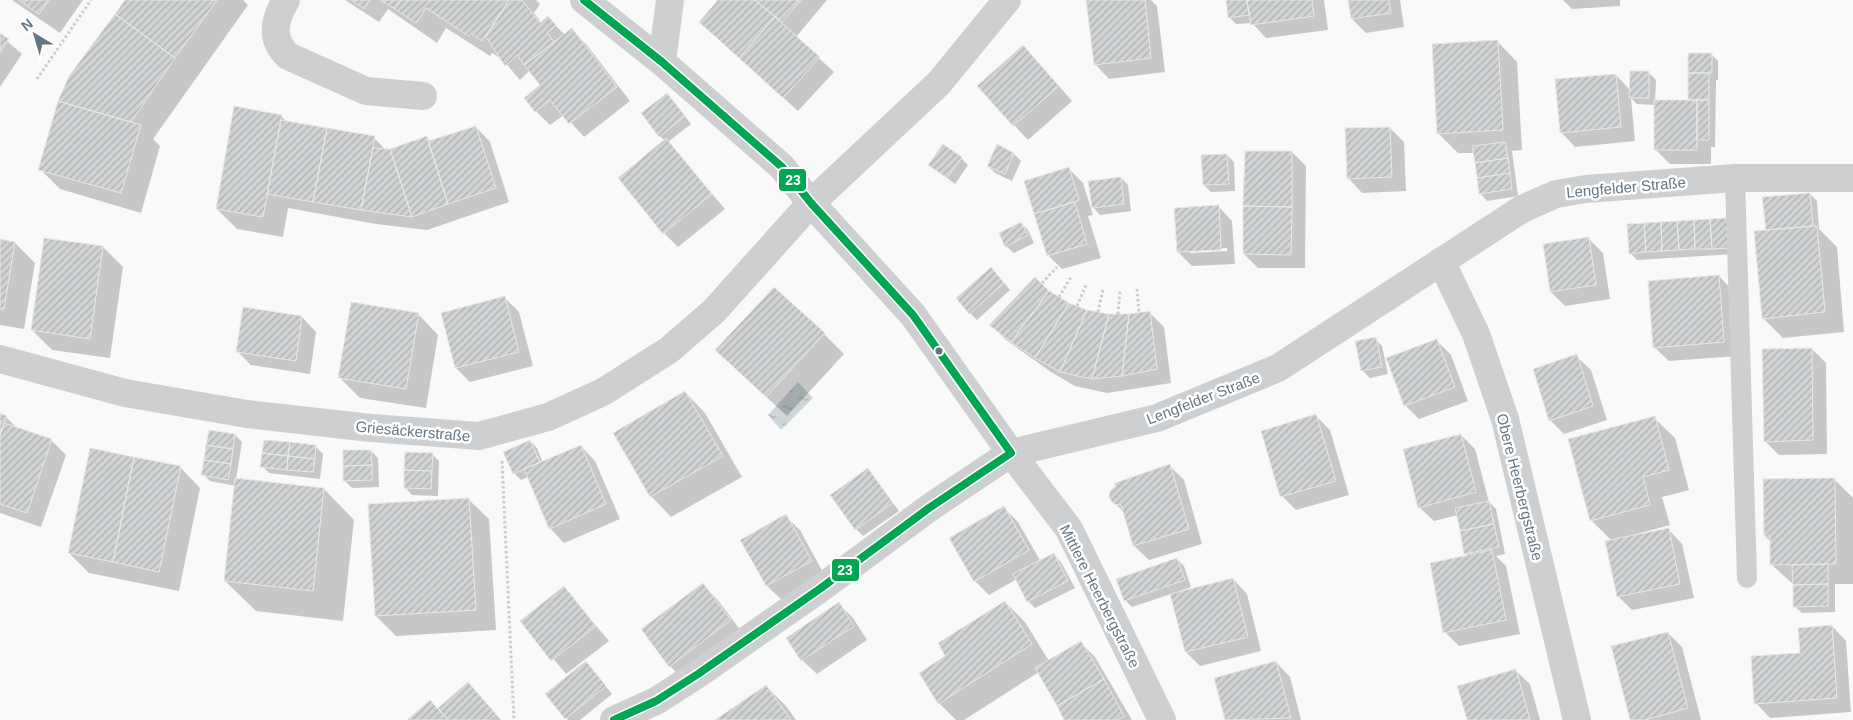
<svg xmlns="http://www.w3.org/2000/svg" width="1853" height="720" viewBox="0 0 1853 720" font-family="Helvetica,sans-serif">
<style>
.water{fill:url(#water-ripples)}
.shadow{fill:#0003;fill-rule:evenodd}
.building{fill:url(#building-hatch);stroke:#e8e8e8}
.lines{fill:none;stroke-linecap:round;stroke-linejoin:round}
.path{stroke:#cbcccd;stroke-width:3;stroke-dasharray:2.5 2.5;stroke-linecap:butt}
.service{stroke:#cecfd0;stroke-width:20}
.minor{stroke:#cecfd0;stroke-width:28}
.bus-1-casing{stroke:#fff;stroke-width:11}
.bus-1{stroke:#00a651;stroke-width:8}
.bus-dot{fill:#657683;stroke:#fff;stroke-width:2}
.labels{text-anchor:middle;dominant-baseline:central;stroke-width:5;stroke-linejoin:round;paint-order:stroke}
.street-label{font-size:15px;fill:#657683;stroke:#fff}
.line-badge{stroke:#fff;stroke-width:2}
.badge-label{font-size:14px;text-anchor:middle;font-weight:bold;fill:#fff}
</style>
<defs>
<pattern id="water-ripples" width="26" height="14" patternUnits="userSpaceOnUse" patternTransform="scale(1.25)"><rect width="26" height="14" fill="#ced6d9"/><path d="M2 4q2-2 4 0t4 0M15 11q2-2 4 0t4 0" fill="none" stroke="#abb2b5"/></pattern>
<pattern id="building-hatch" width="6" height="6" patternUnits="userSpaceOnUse" patternTransform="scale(1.25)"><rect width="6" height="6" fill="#d0d2d3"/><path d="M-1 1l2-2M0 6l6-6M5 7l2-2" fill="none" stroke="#acafb1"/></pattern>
</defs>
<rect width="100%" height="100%" fill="#f9f9f9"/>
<path class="water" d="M798 382 813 398 781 430 768 415Z"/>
<path class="shadow" d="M12 0H83L60 33Z
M127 0H243L248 5 153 139 160 146 141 213 60 189 40 169 59 102 70 77Z
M345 0H536L540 4 534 13 542 24 548 18 565 35 571 30 586 44 630 101 584 137 564 115 550 125 536 111 526 98 542 85 530 70 520 80 503 60 492 53 490 56 446 28 437 43 388 9 379 22Z
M720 0H827L796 37 834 72 798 111 700 22Z
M1087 0H1151L1157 6 1165 72 1109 79 1095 64Z
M1227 0H1324L1328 30 1266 38 1252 23 1236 24 1229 17Z
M1349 0H1400L1404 27 1366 33 1352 19Z
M1563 0H1620V6L1572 9Z
M0 35 22 54 0 87Z
M1497 41 1517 62 1522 150 1512 151 1518 196 1487 201 1480 193 1474 153H1458L1438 133Z
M1711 54 1718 61V80H1716L1715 147H1711V164H1670L1655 149V105L1637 104 1631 98 1635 141 1575 147 1561 132 1616 75 1630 90 1649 73 1656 80 1655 102H1689Z
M1037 61 1072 101 1028 140 1014 125Z
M674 102 691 124 668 142 725 209 678 247 664 233 665 141 660 136Z
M281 116 287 122 374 138 386 150 426 137 431 142 476 127 490 142 509 202 427 230 376 224 288 208 283 237 237 229 217 209Z
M1390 128 1404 142 1406 191 1362 193 1348 178Z
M997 146 1014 154 1021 161 1012 181 995 173 988 166Z
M1292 152 1306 166 1305 268H1258L1244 254Z
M1227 155 1234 162 1235 191 1211 192 1204 185Z
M961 158 968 165 955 184 930 165Z
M1069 169 1083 183 1093 215 1088 216 1101 258 1062 269 1048 255 1026 181Z
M1121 178 1128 185 1131 211 1100 215 1093 207Z
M1810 194 1817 201 1819 229 1837 247 1844 332 1783 338 1763 318 1767 231 1764 199Z
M1218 206 1232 221 1235 264 1192 266 1178 252ZM1227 248V251L1190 253V250Z
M1727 219 1735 254 1637 260 1630 253Z
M1021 223 1028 230 1034 243 1014 253 1006 246Z
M1589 239 1603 253 1610 299 1565 306 1551 292 1544 245Z
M0 241 15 243 35 263 24 329 0 325Z
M103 247 123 267 110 358 52 350 32 330Z
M998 275 1010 290 977 320 970 313Z
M1719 276 1733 291 1738 356 1669 361 1654 347Z
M1049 292 1077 308 1109 315 1150 313 1164 327 1171 383 1107 393 1075 386 1051 372 1005 339 991 325Z
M505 298 519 312 533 366 470 382 456 368 443 314Z
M418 314 438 335 426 408 360 398 340 378Z
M302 317 316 332 310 374 251 365 237 351Z
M824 334 844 354 787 416 737 370Z
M1375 339 1382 346 1388 374 1370 378 1363 371 1357 342Z
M1437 341 1451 355 1468 401 1419 419 1405 405Z
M1812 349 1826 363 1827 454 1779 455 1765 441Z
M1576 356 1591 370 1607 420 1564 434 1550 420Z
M685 392 705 413 742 477 671 517 651 496 614 433Z
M0 415 6 417 19 430 51 440 66 455 41 527 0 513Z
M1316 416 1330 430 1349 495 1296 510 1282 496Z
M1654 418 1675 438 1689 490 1662 497 1670 525 1637 534V536L1668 529 1682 544 1694 598 1632 610 1618 596 1612 541 1591 520Z
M235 435 242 442 236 479 324 489 354 520 343 621 256 611 225 581 236 486 210 481 203 474Z
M1461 435 1475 449 1489 502 1496 509 1505 554 1496 556 1506 566 1520 634 1459 646 1445 632 1468 556 1465 553 1458 515 1434 521 1419 507Z
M530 441 537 448 543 463 581 446 595 461 620 519 564 543 550 528 528 477 521 480 514 473Z
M316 447 323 454 320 479 269 473 262 466Z
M371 451 378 458 379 487 352 488 345 481Z
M432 454 439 461 438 496 412 495 405 487Z
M1170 466 1184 480 1202 544 1149 560 1134 546 1124 513 1115 503Z
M180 467 200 488 179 591 89 573 69 553Z
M868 469 899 511 863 536 856 529Z
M1834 479 1853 498V584H1835V612L1802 613 1794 606V585L1772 565 1771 542 1765 536Z
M468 499 489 519 496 630 396 636 376 616Z
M1004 508 1018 522 1041 562 1054 555 1061 562 1075 588 1035 608 1028 601 1017 579 989 595 975 581Z
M785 516 800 530 825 576 782 600 767 586 742 540Z
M1177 559 1184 566 1191 587 1180 591V593L1233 579 1247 594 1261 651 1200 666 1186 652 1171 594 1132 607 1125 600Z
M703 585 717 599 744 635 684 680 670 666Z
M564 588 609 641 566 674 522 621Z
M1005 602 1025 622 1049 661 1081 643 1095 657 1132 720H1066L1039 672 964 720H956L939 703 947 656Z
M839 604 853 618 867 640 817 674 802 660Z
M1832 626 1846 641 1851 712 1770 718 1756 703Z
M1668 633 1682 647 1701 720H1632Z
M1276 662 1290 677 1301 720H1226L1215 678Z
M593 670 612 694 580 720H568L547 694Z
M1515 670 1530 684 1540 720H1469Z
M468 684 501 720H409L438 709Z
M766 686 786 706 796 720H718Z"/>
<path class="building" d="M19 0H49L39 14Z
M125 0H217L175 58 115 14Z
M351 0H370L364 9Z
M380 0H401L395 9Z
M401 0H509L482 41 471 33 469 36 426 8 416 23 395 9Z
M509 0H522L540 23 548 16 556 25 547 33 554 42 524 65 517 55 505 66 486 37Z
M718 0H755L775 17 739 58 699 22Z
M755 0H801L782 22Z
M1086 0H1145L1151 58 1094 65Z
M1226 0H1247L1249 15 1228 18Z
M1247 0H1312L1314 16 1251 25Z
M1348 0H1389L1391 13 1351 19Z
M115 14 175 58 131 122 58 101 69 76Z
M775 17 820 57 783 98 739 58Z
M572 28 617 87 569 124 550 100 535 112 524 98 540 85 524 65Z
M0 33 9 39 0 52Z
M1498 40 1503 130 1437 134 1432 44Z
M1023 45 1059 86 1013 126 977 86Z
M1688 53H1712V73H1688Z
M1630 71H1649V98H1629Z
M1688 73H1709V100H1688Z
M1616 74 1621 127 1560 133 1555 79Z
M667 93 685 116 659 137 641 113Z
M1654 100H1697V150H1654Z
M1697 100H1709V140H1697Z
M58 101 141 125 121 193 38 170Z
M234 106 282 115 263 217 216 209Z
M281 120 327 128 313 202 267 194Z
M476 126 496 188 448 204 428 141Z
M1390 127 1392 177 1347 179 1345 128Z
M327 128 375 136 361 210 313 202Z
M427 136 448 204 412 217 390 149Z
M666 138 712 194 663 234 618 178Z
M1505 142 1508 158 1475 163 1472 146Z
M943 144 962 157 947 178 928 165Z
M997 144 1014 153 1005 174 987 166Z
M373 148 390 149 412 217 361 210Z
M1245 151H1292V207L1243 206Z
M1227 154 1229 184 1203 185 1201 155Z
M1508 158 1510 173 1477 178 1475 163Z
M1069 167 1079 200 1034 214 1024 181Z
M1510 173 1512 189 1479 194 1477 178Z
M1121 177 1124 204 1092 208 1088 181Z
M1810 193 1813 226 1766 230 1762 197Z
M1075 202 1087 244 1047 256 1034 214Z
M1219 205 1221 250 1177 252 1174 208Z
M1243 206 1292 207 1291 255 1243 254Z
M1727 218 1729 248 1712 249 1710 219Z
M1710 219 1712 249H1695L1694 220Z
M1694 220 1695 249 1679 250 1677 221Z
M1677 221 1679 250 1662 251 1661 222Z
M1021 222 1028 235 1005 247 999 233Z
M1661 222 1662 251 1646 252 1644 223Z
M1644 223 1646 252 1629 254 1627 224Z
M1817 226 1825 312 1762 319 1754 231Z
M1589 237 1596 285 1550 292 1543 244Z
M44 238 103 246 90 339 31 330Z
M0 239 15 242 4 309H0Z
M991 267 1004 283 969 314 956 298Z
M1719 275 1724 342 1653 348 1648 281Z
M1035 277 1049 291 1011 342 989 325Z
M774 287 825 333 766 397 715 350Z
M1049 291 1069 303 1035 358 1011 342Z
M505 296 519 352 455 368 441 313Z
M351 302 419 313 406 389 338 378Z
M1069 303 1087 310 1060 372 1035 358Z
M243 307 302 316 296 361 236 352Z
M1087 310 1109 314 1092 379 1060 372Z
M1150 311 1157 369 1122 376 1129 314Z
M1109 314H1129L1122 376 1092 379Z
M1376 337 1382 367 1361 371 1355 341Z
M1437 339 1455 387 1404 406 1386 358Z
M1812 348 1813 440 1764 442 1762 349Z
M1577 354 1593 406 1549 421 1533 369Z
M685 391 723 456 650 497 613 433Z
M0 413 7 416 0 435Z
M1316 414 1336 481 1280 497 1261 431Z
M1655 416 1669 470 1643 477 1650 505 1590 521 1568 439Z
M4 423 52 439 27 513 0 504V435Z
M209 430 235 434 233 449 206 445Z
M1461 434 1476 492 1418 508 1403 449Z
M264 440 290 442 288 456 262 453Z
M530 440 540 462 513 474 503 452Z
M290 442 316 445 315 459 288 456Z
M206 445 233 449 231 464 204 460Z
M581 445 606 504 549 529 524 469Z
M90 448 134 457 113 562 68 553Z
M343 450H371L372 465 343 466Z
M405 452 433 453 432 471 404 470Z
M262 453 288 456 287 470 260 467Z
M288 456 315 459 313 472 287 470Z
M134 457 181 466 159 572 113 562Z
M204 460 231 464 228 480 201 475Z
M1170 464 1189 529 1133 546 1121 505 1114 504 1109 498 1110 491 1115 487V483Z
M372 465V480L343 481V466Z
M868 468 893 503 855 530 830 495Z
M404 470 432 471 431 489 404 488Z
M235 478 324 488 313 591 224 581Z
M1835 478 1836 564 1770 565V536H1764L1763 479Z
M469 498 476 610 375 616 368 504Z
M1489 501 1494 524 1460 531 1455 508Z
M1004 506 1029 550 974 582 949 538Z
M786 514 812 561 766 586 740 540Z
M1494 524 1499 547 1464 554 1460 531Z
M1669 528 1680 584 1617 597 1605 541Z
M1492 550 1506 620 1443 633 1430 563Z
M1054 553 1068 581 1027 602 1013 574Z
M1177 558 1185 580 1124 601 1116 579Z
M1828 564V584L1793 585 1792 565Z
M1233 578 1248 637 1185 652 1170 594Z
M703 583 731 620 669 667 641 629Z
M1828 584V606L1793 607V585Z
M564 586 596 626 551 661 520 621Z
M1005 601 1032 644 938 704 919 673 945 656 938 643Z
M839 602 854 626 801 661 786 638Z
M1832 625 1837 698 1754 704 1751 656 1800 653 1798 628Z
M1668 632 1688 708 1645 720H1630L1611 646Z
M1081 641 1104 679 1057 706 1035 668Z
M586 661 606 686 565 719 545 694Z
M1276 661 1291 718 1225 720 1214 678Z
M1516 669 1530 720H1467L1457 686Z
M1104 679 1124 716 1117 720H1064L1057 706Z
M468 682 496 714 489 720H448L438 708Z
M766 685 791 720H715Z
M430 700 448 720H407Z"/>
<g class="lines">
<path class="path" d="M37 79 91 0
M1042 283 1057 267
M1137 289 1139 313
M1059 297 1071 277
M1077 306 1086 285
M1098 312 1103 289
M1118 314 1120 290
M502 461 514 720"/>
<path class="service" d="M1735 178 1747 578"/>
<path class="minor" d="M286 0C274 20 270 39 288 56L366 91 423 96
M584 0 662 62 782 167 811 203 913 315 1011 453 1069 529 1162 720
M662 62 670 0
M1441 261 1476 334 1505 419 1577 720
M0 359 125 393 247 414 371 428 479 436 548 417 603 392 669 350 714 311 811 203 939 83 1007 0
M614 720 656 701 698 674 821 588 929 508 1011 453 1157 418 1278 368 1522 209 1556 194 1586 189 1735 178H1853"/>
<defs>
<path id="bus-1" d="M584 0 662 62 782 167 811 203 913 315 1011 453 929 508 821 588 698 674 656 701 614 720"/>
</defs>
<use href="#bus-1" class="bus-1-casing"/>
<use href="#bus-1" class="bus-1"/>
</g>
<circle class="bus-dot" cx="939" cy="351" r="4.5"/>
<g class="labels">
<g class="street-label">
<text transform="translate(1626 187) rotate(-5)">Lengfelder Straße</text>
<text transform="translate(1203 398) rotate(-21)">Lengfelder Straße</text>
<text transform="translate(413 431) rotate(5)">Griesäckerstraße</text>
<text transform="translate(1520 487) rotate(76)">Obere Heerbergstraße</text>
<text transform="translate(1100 596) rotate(63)">Mittlere Heerbergstraße</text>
</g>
</g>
<g class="line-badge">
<rect x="778" y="168" width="29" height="24" rx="5" fill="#00a651"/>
<rect x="831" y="558" width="29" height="24" rx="5" fill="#00a651"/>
</g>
<g class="badge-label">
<text x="793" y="185">23</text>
<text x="845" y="575">23</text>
</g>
<g transform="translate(35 35) rotate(322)" stroke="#ffffff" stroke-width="4" paint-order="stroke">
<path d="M0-4L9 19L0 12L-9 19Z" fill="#657683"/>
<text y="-8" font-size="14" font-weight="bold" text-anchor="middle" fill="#657683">N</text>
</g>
</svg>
